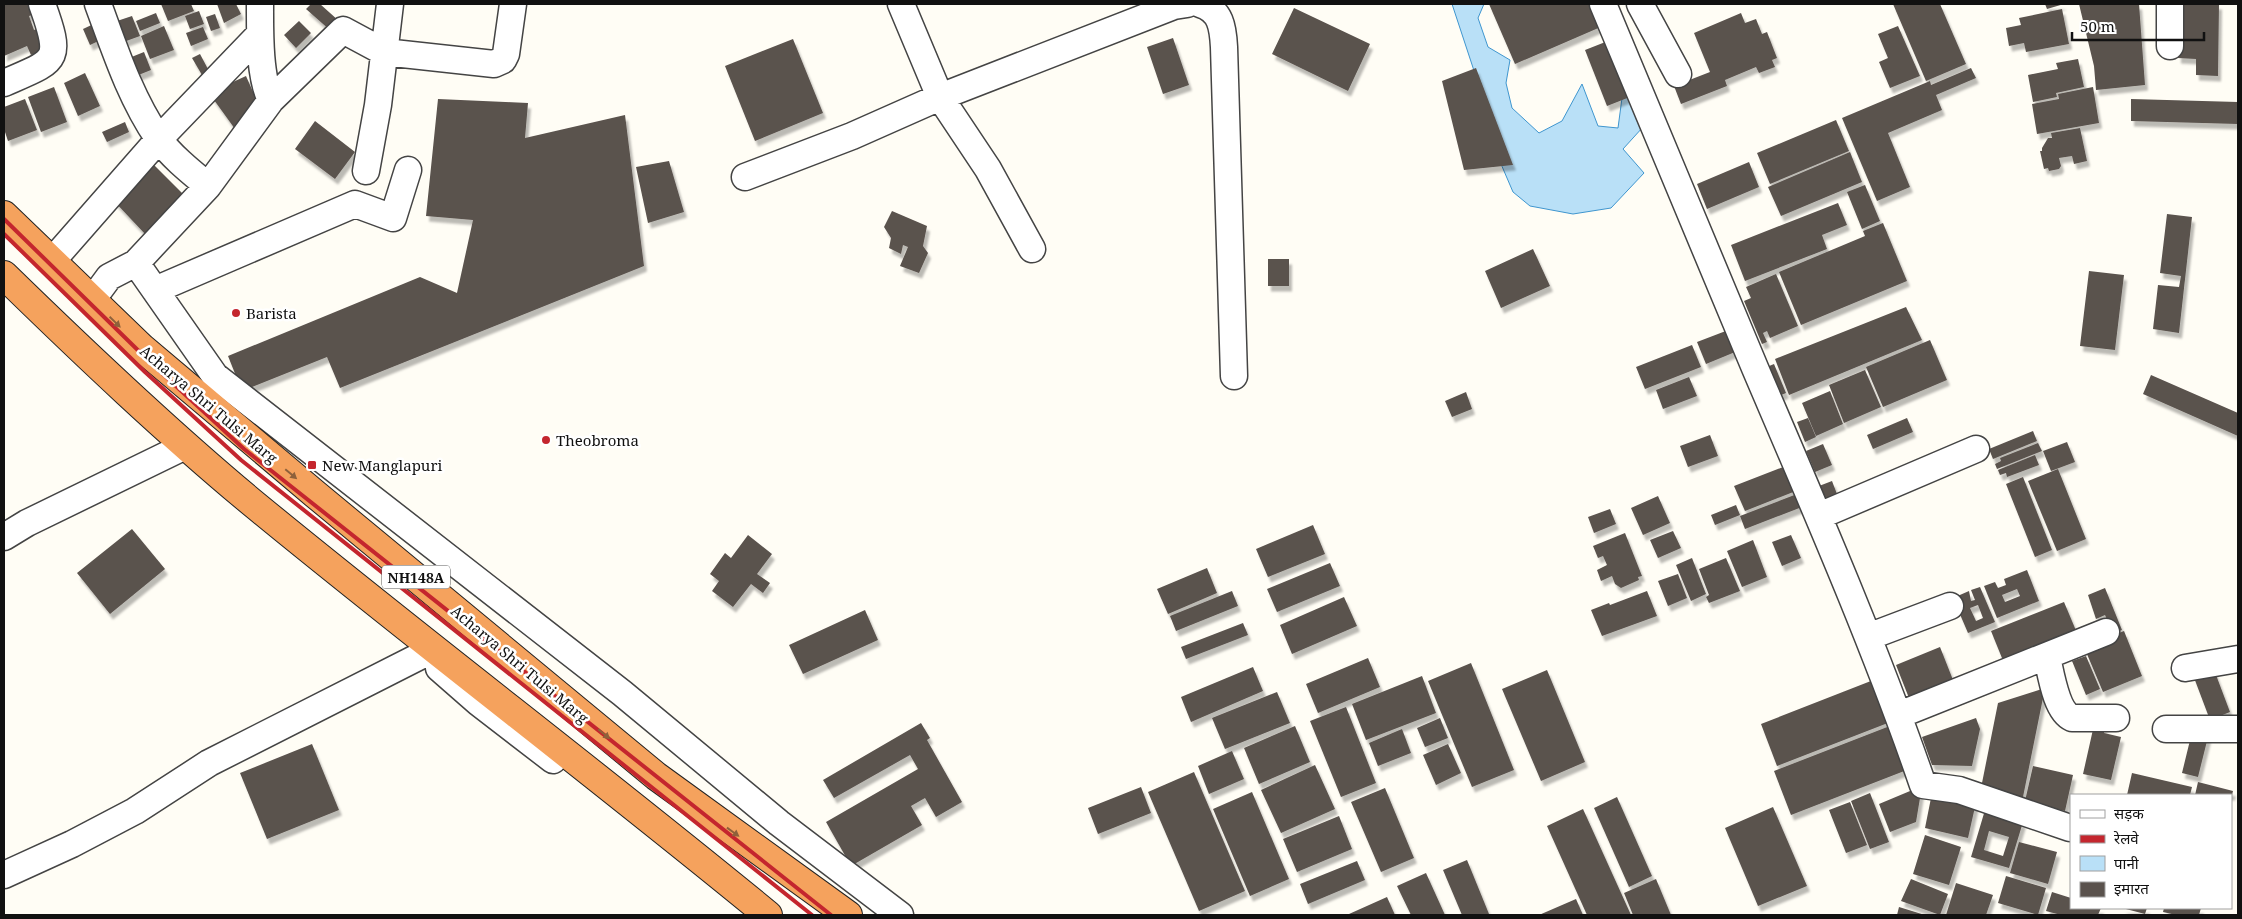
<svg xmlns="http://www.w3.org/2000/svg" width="2242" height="919" viewBox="0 0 2242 919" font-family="'Noto Serif','Noto Sans Devanagari',serif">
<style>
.water{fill:#b9e0f7;stroke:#3f96cf}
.building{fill:#5a524d;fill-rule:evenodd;filter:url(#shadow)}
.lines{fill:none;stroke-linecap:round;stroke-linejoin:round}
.minor-casing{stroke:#444;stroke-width:29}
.highway-casing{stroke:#222;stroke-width:30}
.minor{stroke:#fff;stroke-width:26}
.highway{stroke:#f5a25d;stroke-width:28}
.rail{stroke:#c4262e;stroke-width:4}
.oneway{fill:#8e613b}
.poi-dot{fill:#c4262e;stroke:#fff;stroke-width:2}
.labels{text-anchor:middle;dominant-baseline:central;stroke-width:5;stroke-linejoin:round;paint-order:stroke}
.shield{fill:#fff;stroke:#585858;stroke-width:1}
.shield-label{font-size:14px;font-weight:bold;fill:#111}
.poi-label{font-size:15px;fill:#111;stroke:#fff;text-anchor:start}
.street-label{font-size:15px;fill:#111;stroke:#fff}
</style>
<defs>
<filter id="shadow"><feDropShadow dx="3" dy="5.5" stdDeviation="1" flood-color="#0004"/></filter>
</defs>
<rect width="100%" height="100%" fill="#fffdf5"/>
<path class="water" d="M1452 4H1484L1478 18 1488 47 1510 60 1506 83 1512 108 1539 133 1562 121 1582 84 1598 126 1618 128 1622 98 1627 87 1643 127 1623 149 1644 173 1611 208 1573 214 1530 206 1513 192 1501 164 1484 101Z"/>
<path class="building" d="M4 4H31L35 14 29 16 34 30 42 27 50 47 31 55 27 46 4 56Z
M161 4H191L194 11 168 21Z
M217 4H236L241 14 224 23Z
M311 4H320L339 21 331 31 306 9Z
M1489 4H1593L1603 26 1515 64Z
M1893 4H1940L1966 64 1926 81Z
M2045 4H2064L2047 9Z
M2079 4H2139L2145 85 2096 90 2094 66Z
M2179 4H2219L2218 76 2196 75V59L2178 58Z
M1294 8 1370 44 1348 91 1272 54Z
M2062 9 2069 44 2026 52 2024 43 2009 46 2006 28 2021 25 2019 18Z
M199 11 204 24 190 29 185 16Z
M156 13 160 23 140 31 136 21Z
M1741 13 1745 23 1756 19 1762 34 1767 32 1777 58 1772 60 1775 67 1759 73 1756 67 1725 80 1727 86 1681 104 1674 86 1710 72 1694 33Z
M215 14 220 28 211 31 206 17Z
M132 16 140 36 118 44 111 23Z
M100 21 107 37 90 45 83 29Z
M299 21 311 33 296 48 284 35Z
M164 26 174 50 150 59 141 36Z
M1898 26 1920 76 1890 88 1879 62 1888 58 1878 34Z
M203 27 208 39 191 46 186 33Z
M1173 38 1189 85 1163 94 1147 47Z
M793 39 823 113 755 141 725 66Z
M1613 39 1635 95 1607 106 1585 50Z
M144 52 151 70 131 78 124 60Z
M200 54 209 71 202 75 192 58Z
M2078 59 2084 87 2056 93 2057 97 2033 102 2028 75 2058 69 2056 63Z
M1476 68 1513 165 1464 170 1442 81Z
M1971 68 1976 78 1936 95 1942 110 1888 133 1910 187 1877 201 1842 118 1930 81 1931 85Z
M85 73 100 106 78 116 64 83Z
M246 76 257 101 235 129 209 93Z
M54 87 67 122 41 132 28 97Z
M2093 87 2099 123 2037 134 2032 104 2059 99 2058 94Z
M25 99 37 130 8 141 4 129V107Z
M438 99 528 103 525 138 625 115 644 266 340 388 327 357 242 391 228 356 420 277 457 293 473 220 426 216Z
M2131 99 2238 102V124L2131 121Z
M1836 120 1849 151 1770 184 1757 153Z
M315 121 355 152 335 179 295 149Z
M125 122 129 132 107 142 102 132Z
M2080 128 2087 161 2074 164 2072 156 2059 158 2061 166 2059 169 2049 171 2048 168 2044 169 2040 151H2042V148L2048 138H2052L2051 133Z
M1850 152 1862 182 1781 216 1768 187Z
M150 161 185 196 146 235 113 200Z
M669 161 684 212 648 223 636 167Z
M1749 162 1759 187 1707 209 1697 184Z
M1865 185 1880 221 1862 229 1847 192Z
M1838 203 1847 225 1822 235 1827 249 1745 281 1731 245Z
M892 211 927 226 923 246 928 253 919 273 900 266 908 247 903 245 901 254 889 248 891 238 884 227Z
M2167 214 2192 217 2179 333 2153 329 2158 285 2179 287 2181 276 2160 273Z
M1883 223 1907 281 1801 325 1779 272 1865 236 1863 231Z
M1533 249 1550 286 1501 308 1485 271Z
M1268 259H1289V286H1268Z
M2089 271 2124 275 2115 350 2080 346Z
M1776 274 1798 326 1770 338 1767 331 1763 333 1767 342 1762 344 1744 301 1751 298 1746 287Z
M1906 307 1922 340 1789 395 1775 359Z
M1731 329 1740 350 1706 364 1697 342Z
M1930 340 1947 380 1883 407 1866 367Z
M1692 345 1701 367 1645 389 1636 367Z
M1774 364 1786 393 1774 398 1762 369Z
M1865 370 1881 407 1844 423 1829 385Z
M2151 375 2238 413V436L2143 394Z
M1689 377 1697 396 1663 409 1656 390Z
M1830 391 1843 424 1816 436 1802 403Z
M1466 392 1472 409 1452 417 1445 401Z
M1808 418 1816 437 1805 442 1797 422Z
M1907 418 1913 432 1873 449 1867 435Z
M2033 431 2037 441 1993 459 1989 449Z
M1710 435 1718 456 1688 467 1680 446Z
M2067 442 2075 462 2051 471 2043 451Z
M2038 443 2042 451 1997 469 1995 464 2001 461 2000 458Z
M1823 444 1832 465 1815 472 1806 451Z
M2035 455 2039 465 2007 477 2006 473 2000 475 1998 470Z
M1791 464 1801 489 1745 511 1734 486Z
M2058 469 2086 539 2057 551 2028 481Z
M2023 477 2052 550 2035 557 2006 484Z
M1832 481 1840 502 1828 507 1819 486Z
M1797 494 1802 507 1745 529 1740 516Z
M1658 496 1670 523 1643 535 1631 508Z
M1736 505 1740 515 1715 525 1711 515Z
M1610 509 1616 524 1594 533 1588 517Z
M1313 525 1325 554 1268 577 1256 549Z
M132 529 165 569 110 614 77 573Z
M1673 531 1681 548 1658 558 1650 540Z
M1625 533 1642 576 1638 577 1639 580 1621 588 1615 584 1612 576 1601 581 1597 570 1607 565 1603 556 1598 558 1593 546Z
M748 535 772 554 757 574 770 583 763 593 751 584 733 607 712 591 719 581 710 574 725 553 731 558Z
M1791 535 1801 558 1782 566 1772 542Z
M1753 540 1767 577 1742 587 1727 551Z
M1692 558 1706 594 1691 601 1676 565Z
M1726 558 1740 591 1709 603 1706 597 1709 595 1699 569Z
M1330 563 1340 586 1277 612 1267 589Z
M1207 568 1217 593 1168 614 1157 589Z
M2027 570 2039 601 1997 618 1984 586 1995 582 1998 588 2006 585 2004 579ZM2017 589 2020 596 2005 602 2002 595Z
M1678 574 1687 598 1668 606 1658 581Z
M1980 587 1995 622 1968 633 1953 598 1969 591 1971 601 1975 600 1971 590ZM1978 605 1983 618 1976 621 1970 608Z
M2105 588 2122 630 2113 633 2105 615 2096 619 2088 595Z
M1232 591 1238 606 1176 631 1170 616Z
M1647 591 1657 616 1602 636 1591 610 1609 603 1610 605Z
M1344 597 1357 626 1292 654 1280 625Z
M2064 602 2077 633 2004 663 1991 631Z
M865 610 878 640 803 674 789 645Z
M1243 623 1248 635 1186 659 1181 647Z
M2124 631 2142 676 2103 692 2084 647Z
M1940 647 1953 680 1909 698 1896 665Z
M2086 656 2100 689 2086 695 2072 661Z
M1368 658 1380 687 1318 713 1306 684Z
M1471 663 1514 770 1472 787 1428 681Z
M1253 667 1263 691 1191 722 1181 697Z
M2213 667 2230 712 2210 720 2193 675Z
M1547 670 1585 762 1541 781 1502 689Z
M1422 676 1436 713 1366 740 1352 704Z
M1876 679 1893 721 1777 766 1761 724Z
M2045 688 2023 797 1981 788 1998 703Z
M1277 692 1290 723 1225 749 1212 718Z
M1346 707 1376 783 1341 797 1310 721Z
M1440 718 1448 738 1425 747 1417 728Z
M1976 718 1980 729 1972 766 1932 765 1922 737Z
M921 723 930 738 927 740 962 802 936 817 925 798 911 806 922 825 851 866 826 822 918 769 910 755 834 798 823 780Z
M1895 724 1912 768 1791 815 1774 771Z
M2094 725 2105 728 2104 733 2121 737 2111 780 2083 774Z
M1295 726 1310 762 1259 784 1244 748Z
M1402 729 1411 753 1378 766 1369 743Z
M2192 732 2208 737 2198 777 2182 773Z
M312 744 339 810 267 839 240 773Z
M1448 744 1461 773 1436 785 1423 755Z
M1232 751 1244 779 1209 794 1198 766Z
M1315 765 1335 809 1281 833 1261 790Z
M2033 766 2073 775 2065 811 2025 801Z
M1194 772 1245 891 1199 911 1148 792Z
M2132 773 2192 787 2190 795H2127Z
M2198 782 2233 791 2232 795H2195Z
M1922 786 1916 822 1890 832 1879 804Z
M1141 787 1151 813 1098 834 1088 808Z
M1385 788 1414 858 1381 872 1351 802Z
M1933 788 1977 798 1968 838 1925 828Z
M1252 792 1289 879 1250 896 1213 809Z
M1870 793 1889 842 1870 849 1851 801Z
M1617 797 1652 876 1629 887 1594 808Z
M1850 802 1867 845 1846 853 1829 810Z
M1773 807 1807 886 1758 906 1725 828Z
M1583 809 1631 915H1587L1547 826Z
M1985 810 2023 822 2009 868 1971 857ZM1989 831 2009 837 2003 856 1984 850Z
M1339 816 1352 849 1297 872 1283 839Z
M1925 835 1961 847 1949 885 1913 874Z
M2019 842 2057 852 2048 884 2010 873Z
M1467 860 1489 914 1487 915H1462L1443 870Z
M1357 861 1365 880 1308 904 1300 884Z
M1426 873 1445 915H1411L1397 886Z
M2006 876 2046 888 2038 915 1998 903Z
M1656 879 1671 915H1633L1624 893Z
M1911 879 1948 894 1940 915 1901 901Z
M1956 883 1993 895 1986 915H1946Z
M2052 892 2071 898V908H2101L2098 915H2061L2046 911Z
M1387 897 1395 915H1350L1349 914Z
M1576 899 1583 915H1539Z
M1899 907 1925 915H1897Z
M2122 908H2147L2145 914Z
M2164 908H2201L2199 915H2176L2163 912Z"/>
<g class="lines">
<defs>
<path id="minor" d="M98 4C115 50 130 97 158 138 171 156 191 172 208 186
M260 4C260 30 259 77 271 100
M901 4 940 97 988 169 1032 249
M1200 4C1221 10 1223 28 1224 47L1234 376
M1603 4C1654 125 1704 247 1755 368 1814 506 1874 643 1923 785L1959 790 2070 828
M1640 4 1678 74
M2170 46V4
M4 83C57 60 63 62 42 4
M366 171 378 105 390 4
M745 177 852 136 940 97 1174 6 1187 4
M52 261 159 139 260 34
M136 263 215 376 622 693 779 823 900 915
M155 290 355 204 393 218 408 170
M92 300 109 277 136 263 208 186 271 100 343 30 384 52 494 64 503 60 506 54 513 4
M1819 516 1976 449
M4 537 27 523 177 450
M1868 637 1950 606
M2047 657C2051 674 2056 711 2072 718H2116
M439 668 479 703 553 760
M2185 668 2238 659
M1899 715 2106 632
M2166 729H2238
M4 875 72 844 135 811 209 763 424 654"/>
<path id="highway" d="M4 215 142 348 315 494 656 776 848 915
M4 275C85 354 168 433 255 505 424 644 599 776 768 915"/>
</defs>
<use href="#minor" class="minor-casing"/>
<use href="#highway" class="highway-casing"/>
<use href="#minor" class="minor"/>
<use href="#highway" class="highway"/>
<path class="rail" d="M4 219 151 363 244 449 831 915
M4 234 145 372 241 460 812 915"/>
</g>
<defs><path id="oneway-solid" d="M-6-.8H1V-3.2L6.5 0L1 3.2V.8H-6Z" transform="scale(1.25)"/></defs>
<g class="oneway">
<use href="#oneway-solid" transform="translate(115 322) rotate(44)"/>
<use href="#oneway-solid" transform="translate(291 474) rotate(40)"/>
<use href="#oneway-solid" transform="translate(604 734) rotate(40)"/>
<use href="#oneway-solid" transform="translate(733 832) rotate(36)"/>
</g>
<g class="poi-dot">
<circle cx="236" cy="313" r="5"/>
<circle cx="546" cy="440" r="5"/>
<rect x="307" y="460" width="10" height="10" rx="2.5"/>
</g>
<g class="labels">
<rect class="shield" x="382" y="565.5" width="68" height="23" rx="4"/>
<g class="shield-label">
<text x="416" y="577">NH148A</text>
</g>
<g class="poi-label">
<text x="246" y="313">Barista</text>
<text x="556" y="440">Theobroma</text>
<text x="322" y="465">New Manglapuri</text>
</g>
<g class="street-label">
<text transform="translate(209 404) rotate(40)">Acharya Shri Tulsi Marg</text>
<text transform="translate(520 664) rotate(40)">Acharya Shri Tulsi Marg</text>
</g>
</g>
<rect width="2242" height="919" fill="none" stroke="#111111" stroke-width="10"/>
<rect x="2070" y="794" width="162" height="115" fill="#ffffff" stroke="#a0a0a0"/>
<rect x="2080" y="810" width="25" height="8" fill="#ffffff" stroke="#a0a0a0"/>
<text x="2114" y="819" font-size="15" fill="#111111">सड़क</text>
<rect x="2080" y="835" width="25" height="8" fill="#c4262e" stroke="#a0a0a0"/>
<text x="2114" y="844" font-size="15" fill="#111111">रेलवे</text>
<rect x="2080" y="856" width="25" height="15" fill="#b9e0f7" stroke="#a0a0a0"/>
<text x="2114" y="869" font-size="15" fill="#111111">पानी</text>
<rect x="2080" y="882" width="25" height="15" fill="#5a524d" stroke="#a0a0a0"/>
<text x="2114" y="894" font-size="15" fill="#111111">इमारत</text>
<path d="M2072 32v8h132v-8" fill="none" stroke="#111111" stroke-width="2.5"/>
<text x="2080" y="32" font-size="15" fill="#111111" stroke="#ffffff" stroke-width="4" paint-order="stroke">50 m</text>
</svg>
